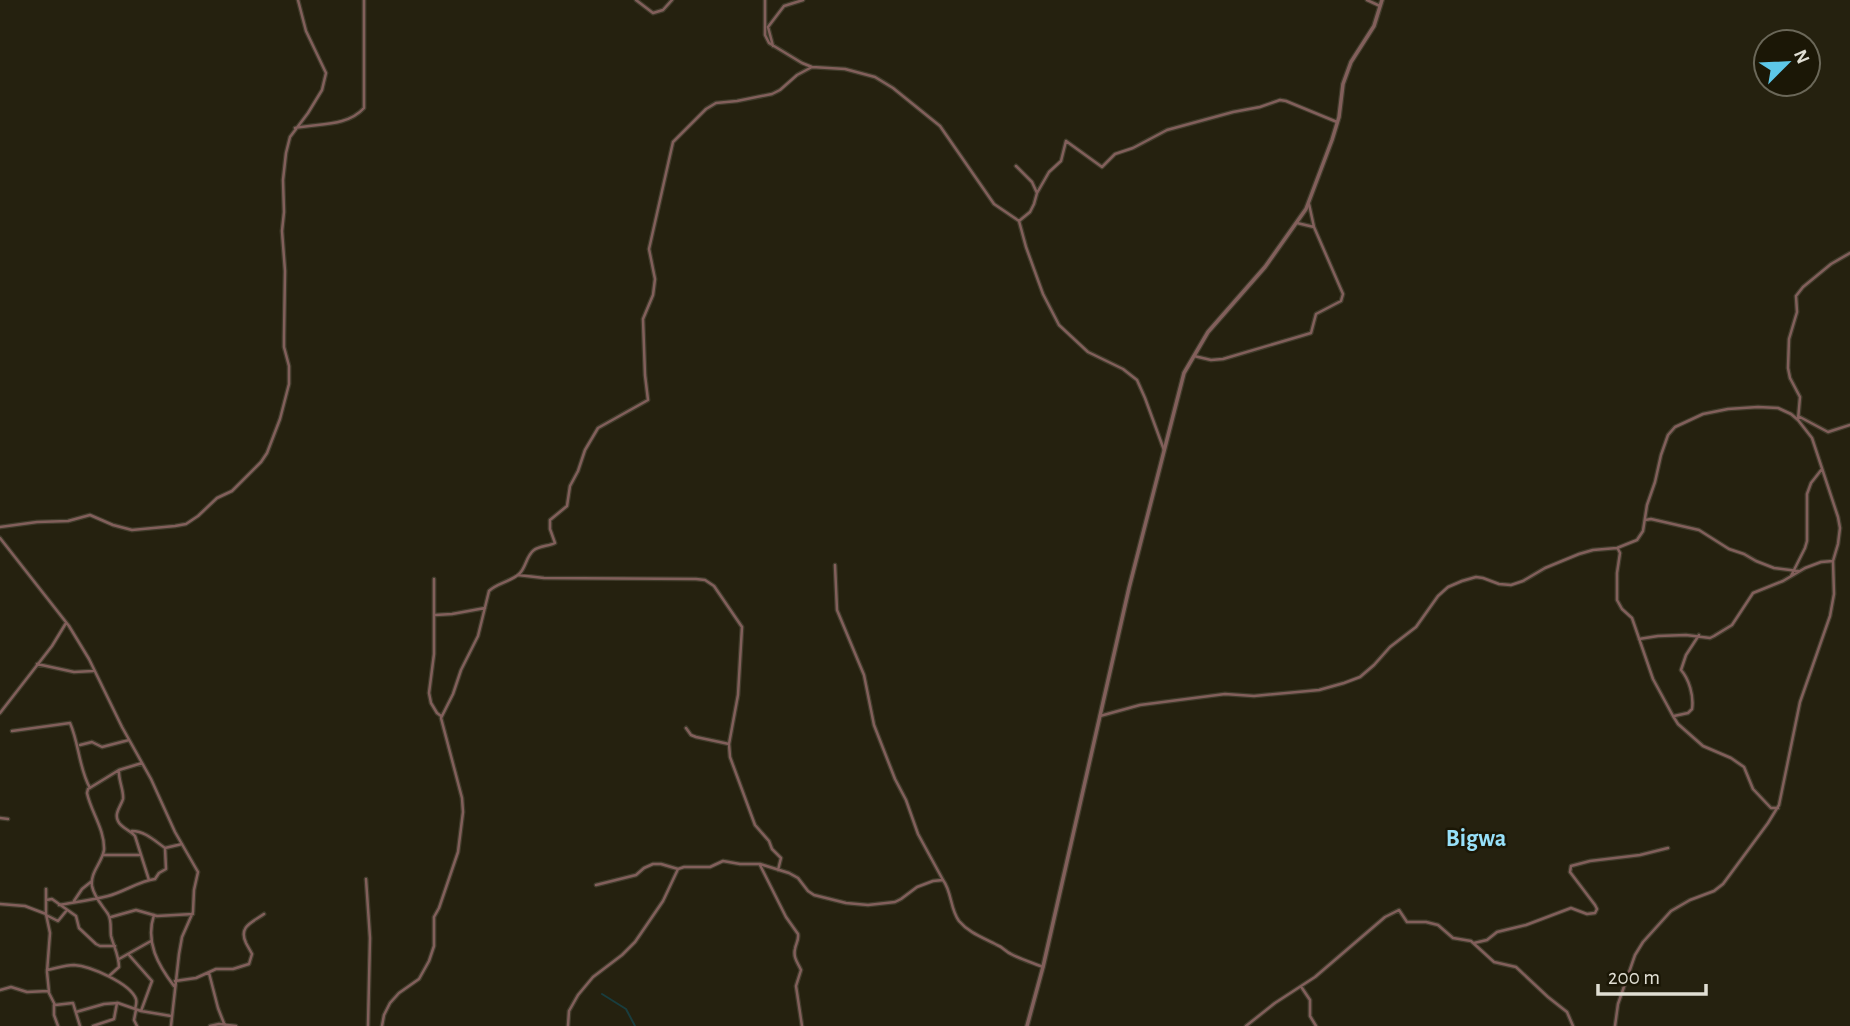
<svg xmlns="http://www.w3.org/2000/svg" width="1850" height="1026" viewBox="0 0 1850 1026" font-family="'Alegreya Sans',sans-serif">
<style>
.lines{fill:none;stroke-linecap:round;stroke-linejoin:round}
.stream{stroke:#193d3e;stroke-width:2}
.minor-casing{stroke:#3f3b2a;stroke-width:5}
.tertiary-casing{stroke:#3f3b2a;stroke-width:6}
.minor{stroke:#825f5b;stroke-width:2.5}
.tertiary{stroke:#825f5b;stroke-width:3.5}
.labels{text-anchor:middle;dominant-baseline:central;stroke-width:5;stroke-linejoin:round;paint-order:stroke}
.quarter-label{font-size:24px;font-weight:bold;fill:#97e0f9;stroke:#1b1706}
</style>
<rect width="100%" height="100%" fill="#25210f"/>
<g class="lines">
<path class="stream" d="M602 994 626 1009 635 1026"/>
<defs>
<path id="minor" d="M636 0 653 13 663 10 672 0
M765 0V35L769 43 802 63 812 67 845 69 875 77 893 88 940 126 994 204 1019 221 1026 247 1043 294 1059 325 1088 352 1123 369 1137 380 1145 398 1164 450
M1367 0 1380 6
M773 46 768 27 784 6 803 0
M295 128C318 123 347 127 364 108V0
M1016 166 1032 182 1037 193
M1019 221 1030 212 1034 204 1037 193 1049 172 1061 161 1066 141 1102 167 1115 154 1133 148 1167 130 1233 112 1260 107 1280 100 1286 101 1337 122
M1297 223 1314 227
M1194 356 1211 360 1223 359 1301 336 1311 333 1316 314 1341 301 1343 294 1314 227 1309 204
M1798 416 1828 432 1850 425
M1798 420 1800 397 1790 378 1788 368 1789 339 1797 312 1796 296 1803 287 1831 264 1850 253
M1645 520 1651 519 1699 530 1729 549 1744 554 1756 561 1774 568 1798 571
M0 527 37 522 68 521 90 515 113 525 132 530 175 526 186 524 198 516 217 498 232 491 261 462 267 453 280 419 289 384V366L284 347V336L285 271 282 231 284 212 283 180 286 153 290 137 308 113 322 90 326 73 306 31 298 0
M0 538 69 626 89 659 122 727 151 779 175 832 198 872 194 890 193 912 182 937 179 954 171 1026
M1618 549 1620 553 1617 573V600L1622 609 1632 618 1653 679 1673 716 1678 724 1703 746 1731 758 1744 767 1753 789 1771 808H1778
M835 565 837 610 864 675 874 725 895 779 906 800 918 834 943 880
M518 575 544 578 696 579 705 580 714 586 742 627 738 695 729 744 730 757 755 825 769 841 772 849 781 858 778 870
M1791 576 1805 548 1807 541V494L1811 483 1822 469
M434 579V654L429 693 431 703 437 713 441 716
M435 615 452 614 485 608
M1639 639 1658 636 1686 635 1710 638 1714 636 1732 625 1753 593 1783 581 1805 568 1821 562 1833 561
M37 664 74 672 93 671
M0 713 52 646 66 623
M1100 716 1140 705 1225 694 1254 696 1319 690 1344 683 1360 677 1374 665 1390 647 1416 627 1438 596 1448 587 1462 581 1476 577 1483 578 1499 584 1511 585 1523 581 1545 568 1579 554 1593 550 1617 548 1637 540 1643 531 1647 505 1655 482 1661 455 1668 435 1675 427 1703 414 1728 409 1758 407 1778 408 1791 414 1798 420 1812 438 1838 517 1840 528 1838 544 1833 561 1834 594 1830 616 1800 702 1779 805 1768 823 1723 884 1714 891 1690 900 1671 911 1643 942 1635 955 1618 1004 1615 1026
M1674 716 1688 713 1692 709C1694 696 1689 679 1681 670L1686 655 1699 635
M686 728 691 735 696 737 729 744
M12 731 70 723C79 743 79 769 90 788
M80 745 92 742 102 747 129 740
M119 770C118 780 124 790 123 799 121 806 114 813 118 821 121 828 130 830 135 836L149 880
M0 818 8 819
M132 831C145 831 155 841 165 848L182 844
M104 855H139
M760 865 786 917 798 934C799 940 796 943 795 949 793 958 798 963 801 970L796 986 802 1026
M366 879 370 938 368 1026
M596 885 636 875 644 868 653 864H661L678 869
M46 889V914L50 933 47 972 49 992
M46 900 52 899 76 916 79 928 96 944 100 946H115
M74 901 82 889 92 881
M0 904 25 906 46 914
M59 905C76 902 92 900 108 896 124 892 139 881 155 879L159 873 166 869 165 848
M46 915 58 921 67 910
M154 915C145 942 158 965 174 986
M111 917 136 910 157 916 193 914
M1474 943 1487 940 1497 932 1526 925 1571 908 1587 914 1595 913 1597 909 1595 905 1570 872 1571 866 1590 861 1640 855 1668 848
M129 955 152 981 141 1011
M119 959 151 941
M47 970C57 968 65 965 74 965 90 966 130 983 136 999 137 1003 136 1005 135 1009
M209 973 218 1008 225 1026
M109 976 119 967C119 956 114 947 111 936 110 928 112 921 108 914 102 905 94 897 92 886 90 872 102 863 104 850 105 830 91 812 87 793L88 789 119 770 142 763
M175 981 196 978 216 969H233L249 964 252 954C250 950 248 947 246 943 238 926 253 922 264 914
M1302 988 1310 1000V1016L1316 1026
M0 990 11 987 27 992 48 991 55 1005 73 1003 80 1026
M54 1005V1015L58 1026
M136 1010 134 1020 137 1026
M76 1012 104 1004 118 1003 141 1011 171 1016
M93 1026 114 1019 117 1003
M210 1026 219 1024 236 1026
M382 1026 384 1015 390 1003 399 993 419 979 429 961 434 946V917L439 908 458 852 463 812 462 798 441 718 453 694 461 670 478 636 489 591C497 583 510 582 519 574 526 568 526 556 534 550 539 546 549 546 555 543L550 529V520L567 506 570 486 578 471 585 450 598 428 648 400 645 375 643 319 653 295 655 279 649 249 673 142 706 109 716 103 737 101 772 94 780 90 797 75 812 67
M568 1026 569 1011 578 995 593 977 622 955 635 942 663 901 678 869 684 867H710L723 861 740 864H760L789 873 798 878 808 891 814 895 846 903 868 905 895 902 901 899 917 887 933 881 943 880C952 892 950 909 959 921 969 933 984 938 997 945 1003 947 1006 952 1011 954 1020 959 1033 963 1043 967
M1246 1026 1275 1003 1315 977 1385 917 1399 910 1407 922H1426L1438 925 1453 938 1471 941 1494 962 1516 967 1548 997 1567 1012 1573 1026"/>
<path id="tertiary" d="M1027 1026 1043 967 1129 588 1184 373 1208 332 1265 267 1306 209 1332 140 1339 117 1343 84 1351 62 1374 26 1382 0"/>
</defs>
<use href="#minor" class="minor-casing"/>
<use href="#tertiary" class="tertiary-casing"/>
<use href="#minor" class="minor"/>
<use href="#tertiary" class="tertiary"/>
</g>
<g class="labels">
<g class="quarter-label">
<text x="1476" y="839">Bigwa</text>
</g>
</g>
<g transform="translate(1787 63) rotate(66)"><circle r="33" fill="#1b1706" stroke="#6a6758" stroke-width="2"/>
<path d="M0-5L12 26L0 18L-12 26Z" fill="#5dc7e8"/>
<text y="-10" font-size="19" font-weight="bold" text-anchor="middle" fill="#e0ded3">N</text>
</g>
<path d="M1598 984v10h108v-10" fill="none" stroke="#e0ded3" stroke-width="3.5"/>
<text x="1608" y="984" font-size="21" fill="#e0ded3" stroke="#1b1706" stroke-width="5" paint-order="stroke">200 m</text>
</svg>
